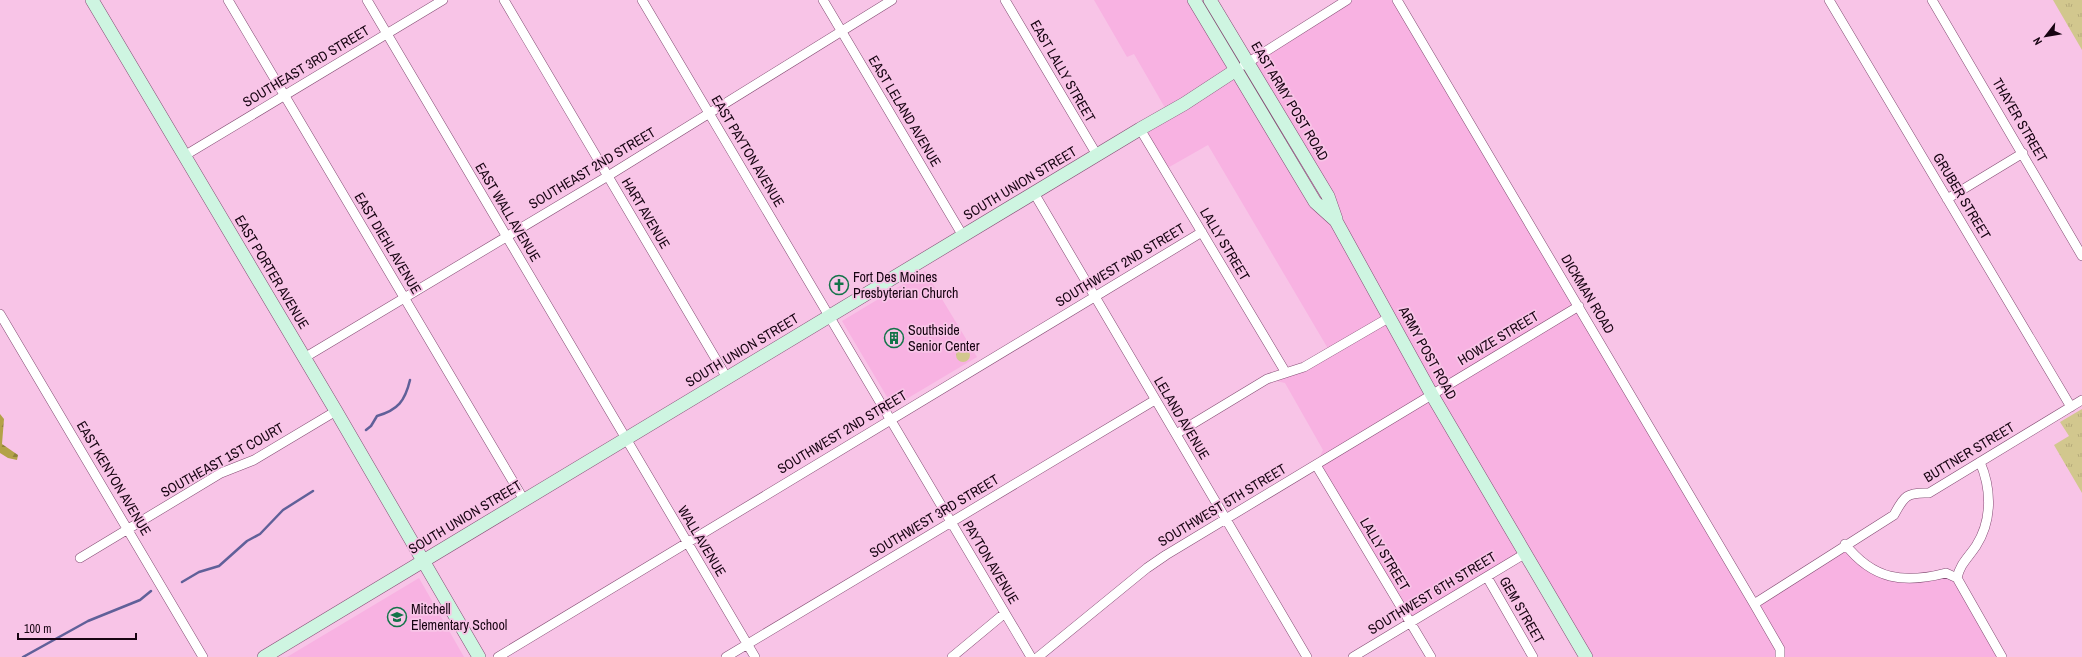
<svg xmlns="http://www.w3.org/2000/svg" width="2082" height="657" viewBox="0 0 2082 657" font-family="'Archivo Narrow',sans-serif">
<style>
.built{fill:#f8b2e2}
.forest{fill:url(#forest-firs)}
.park{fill:url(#park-tufts)}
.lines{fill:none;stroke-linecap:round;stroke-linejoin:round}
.stream{stroke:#606099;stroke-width:2.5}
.street-casing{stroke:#834c73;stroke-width:10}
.secondary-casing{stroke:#834c73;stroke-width:14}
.street{stroke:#fff;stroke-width:9}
.secondary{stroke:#cef5e1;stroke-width:13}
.labels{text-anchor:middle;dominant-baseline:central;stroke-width:3.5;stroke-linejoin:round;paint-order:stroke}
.street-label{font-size:14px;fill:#170412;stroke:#f8c4e7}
.poi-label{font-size:14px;fill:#170412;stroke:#f8c4e7;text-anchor:start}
</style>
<defs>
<pattern id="forest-firs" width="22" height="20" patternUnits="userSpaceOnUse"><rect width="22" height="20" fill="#b3a248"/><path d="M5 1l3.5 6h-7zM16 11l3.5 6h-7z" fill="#91823b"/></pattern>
<pattern id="park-tufts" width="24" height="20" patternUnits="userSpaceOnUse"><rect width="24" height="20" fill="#d2c78e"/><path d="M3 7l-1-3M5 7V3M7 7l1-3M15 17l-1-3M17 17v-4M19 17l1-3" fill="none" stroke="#b4a979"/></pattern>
</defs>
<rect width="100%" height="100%" fill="#f8c4e7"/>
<path class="built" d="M1094 0H1197L1236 70 1347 0H1397L1754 603 1845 544 1887 576 1951 574 2002 657H1586L1526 553 1410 622 1316 465 1323 450 1285 383 1267 379 1330 352 1208 145 1164 170 1140 129 1168 113 1134 54 1127 57Z
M925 271 977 357 893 407 842 321Z
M419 578 464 657H287Z"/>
<path class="forest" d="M0 414 4 419 2 444 18 455 17 460 8 458 0 453Z"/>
<path class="park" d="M2053 0H2082V50Z
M956 355a7 7 0 1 1 14 0a7 7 0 1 1-14 0Z
M2082 409V493L2054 445 2069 436 2060 422Z"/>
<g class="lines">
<path class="stream" d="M366 430 371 426 377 416C398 410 405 401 410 380
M182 582 199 572 219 566 247 541 260 534 283 510 313 491
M23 657 88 621 140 600 151 591"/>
<defs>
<path id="street" d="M228 0 524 500
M367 0 755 657
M504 0 727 378
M642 0 1031 657
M823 0 963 236
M1005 0 1097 155
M1397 0 1754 604 1780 649V657
M1829 0 2071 407
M1932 0 2082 256
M1244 65 1347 0
M1140 129 1286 373
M184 156 443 0
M1034 193 1307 657
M1947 199 2023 153
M0 314 203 657
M304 358 608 176 892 0
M1176 434 1267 379 1304 367 1390 317
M1316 465 1431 657
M1845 544C1873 580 1904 584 1946 573L1957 578 2002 657
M80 558 221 473 254 460 336 411
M1487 577 1533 657
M1957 578C1960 564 1968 558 1976 546 1992 521 1992 490 1980 462
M1754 604 1894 515C1904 496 1907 492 1929 493L2082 400
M498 657 1202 232
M726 657 1155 400
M952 657 1005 613
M1038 657 1147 568 1166 555 1579 306
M1353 657 1526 553"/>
<path id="secondary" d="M92 0 336 411 479 657
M1194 0 1315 202 1336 221 1432 395 1586 657
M1210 0 1328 196 1336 219
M264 657 1140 129 1184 104 1236 70"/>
</defs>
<use href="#street" class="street-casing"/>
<use href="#secondary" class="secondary-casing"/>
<use href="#street" class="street"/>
<use href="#secondary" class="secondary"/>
</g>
<defs>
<symbol id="church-ring" viewBox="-11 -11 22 22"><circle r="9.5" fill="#f8c4e7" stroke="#137349" stroke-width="1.5"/><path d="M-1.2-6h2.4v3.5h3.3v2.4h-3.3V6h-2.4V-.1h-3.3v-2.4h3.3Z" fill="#137349"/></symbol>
<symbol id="building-ring" viewBox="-11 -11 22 22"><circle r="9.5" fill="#f8c4e7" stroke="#137349" stroke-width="1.5"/><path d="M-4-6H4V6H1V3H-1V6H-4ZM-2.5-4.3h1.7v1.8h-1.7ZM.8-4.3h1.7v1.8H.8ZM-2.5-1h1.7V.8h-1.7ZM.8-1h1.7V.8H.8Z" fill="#137349"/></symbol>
<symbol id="school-ring" viewBox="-11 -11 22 22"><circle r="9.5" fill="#f8c4e7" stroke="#137349" stroke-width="1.5"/><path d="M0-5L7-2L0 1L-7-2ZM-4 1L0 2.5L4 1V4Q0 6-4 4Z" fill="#137349"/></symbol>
</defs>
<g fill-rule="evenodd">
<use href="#church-ring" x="828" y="274" width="22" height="22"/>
<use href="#building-ring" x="883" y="327" width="22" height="22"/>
<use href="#school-ring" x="386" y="606" width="22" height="22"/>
</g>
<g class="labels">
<g class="street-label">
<text transform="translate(306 66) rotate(-31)">SOUTHEAST 3RD STREET</text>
<text transform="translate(1063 71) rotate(60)">EAST LALLY STREET</text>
<text transform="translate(1290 101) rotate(59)">EAST ARMY POST ROAD</text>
<text transform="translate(905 111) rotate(59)">EAST LELAND AVENUE</text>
<text transform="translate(2020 120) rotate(60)">THAYER STREET</text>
<text transform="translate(748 151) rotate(59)">EAST PAYTON AVENUE</text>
<text transform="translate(592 168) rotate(-31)">SOUTHEAST 2ND STREET</text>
<text transform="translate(1020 183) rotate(-31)">SOUTH UNION STREET</text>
<text transform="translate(1962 196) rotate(59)">GRUBER STREET</text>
<text transform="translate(508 212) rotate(59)">EAST WALL AVENUE</text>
<text transform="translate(646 213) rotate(59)">HART AVENUE</text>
<text transform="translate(388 243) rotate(59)">EAST DIEHL AVENUE</text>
<text transform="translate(1225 244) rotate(59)">LALLY STREET</text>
<text transform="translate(1120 265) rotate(-31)">SOUTHWEST 2ND STREET</text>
<text transform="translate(272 272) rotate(59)">EAST PORTER AVENUE</text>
<text transform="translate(1588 294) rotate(59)">DICKMAN ROAD</text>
<text transform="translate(1498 338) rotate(-31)">HOWZE STREET</text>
<text transform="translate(742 350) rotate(-31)">SOUTH UNION STREET</text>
<text transform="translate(1428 353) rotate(61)">ARMY POST ROAD</text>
<text transform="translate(1182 418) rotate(59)">LELAND AVENUE</text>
<text transform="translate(842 432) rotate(-31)">SOUTHWEST 2ND STREET</text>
<text transform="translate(1969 452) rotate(-31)">BUTTNER STREET</text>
<text transform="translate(222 460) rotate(-29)">SOUTHEAST 1ST COURT</text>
<text transform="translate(114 478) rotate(59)">EAST KENYON AVENUE</text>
<text transform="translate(1222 505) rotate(-31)">SOUTHWEST 5TH STREET</text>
<text transform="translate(934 516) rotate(-31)">SOUTHWEST 3RD STREET</text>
<text transform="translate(465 517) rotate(-31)">SOUTH UNION STREET</text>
<text transform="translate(702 541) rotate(59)">WALL AVENUE</text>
<text transform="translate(1385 554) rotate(59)">LALLY STREET</text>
<text transform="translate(991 562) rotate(59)">PAYTON AVENUE</text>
<text transform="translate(1432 593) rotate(-31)">SOUTHWEST 6TH STREET</text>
<text transform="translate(1522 610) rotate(60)">GEM STREET</text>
</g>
<g class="poi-label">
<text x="853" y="277">Fort Des Moines<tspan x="853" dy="16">Presbyterian Church</tspan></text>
<text x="908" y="330">Southside<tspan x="908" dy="16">Senior Center</tspan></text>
<text x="411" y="609">Mitchell<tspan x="411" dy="16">Elementary School</tspan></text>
</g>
</g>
<g transform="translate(2046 36) rotate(239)" stroke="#f8c4e7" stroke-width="3" paint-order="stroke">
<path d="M0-3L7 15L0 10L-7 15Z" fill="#170412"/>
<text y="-6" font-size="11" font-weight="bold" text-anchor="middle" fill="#170412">N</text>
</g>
<path d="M18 633v6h118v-6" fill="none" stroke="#170412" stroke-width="2"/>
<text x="24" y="633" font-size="12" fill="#170412" stroke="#f8c4e7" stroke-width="3" paint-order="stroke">100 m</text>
</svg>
